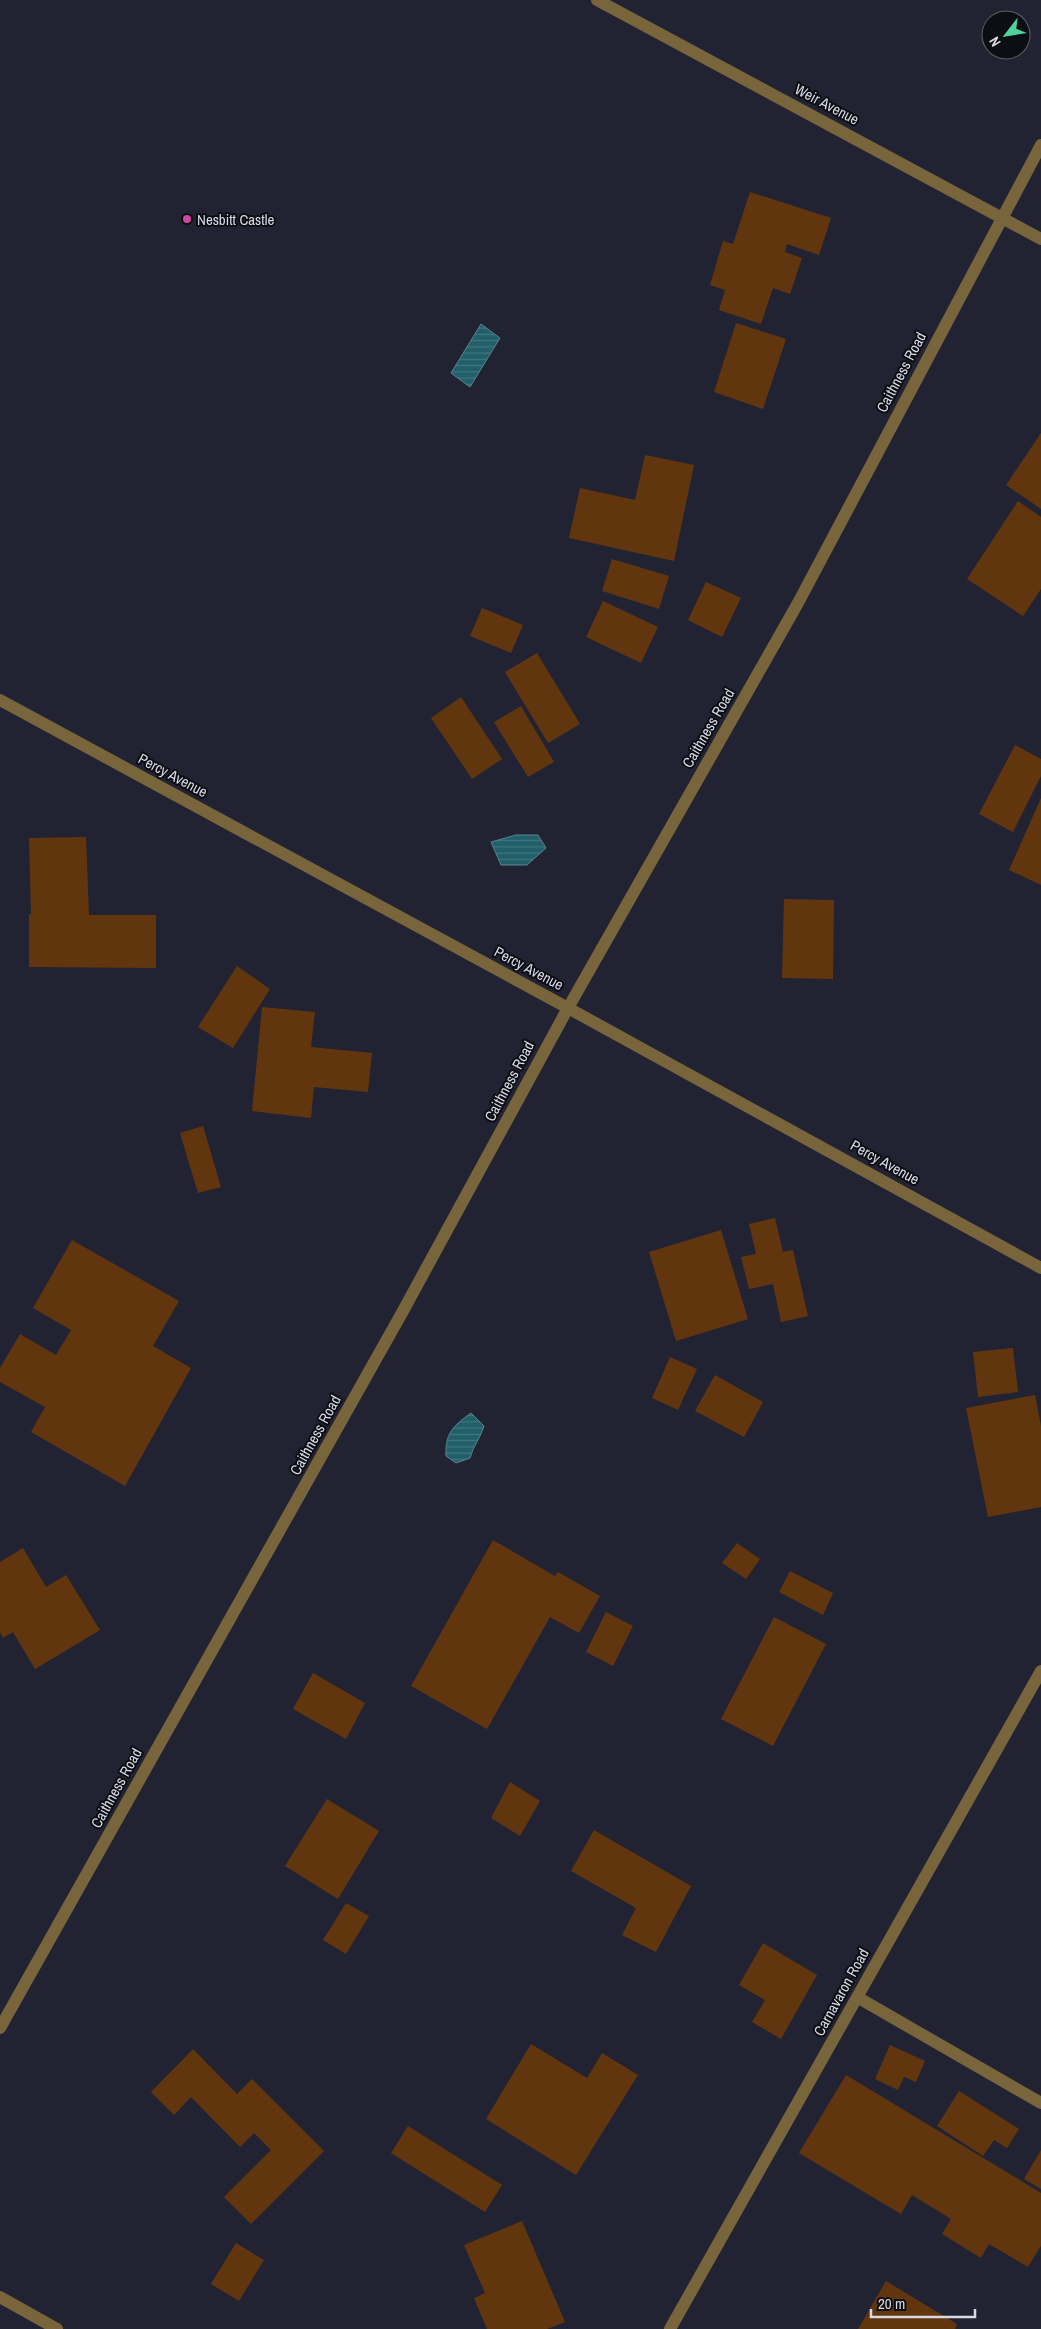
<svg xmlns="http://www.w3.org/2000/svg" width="1041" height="2329" viewBox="0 0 1041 2329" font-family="'Archivo Narrow',sans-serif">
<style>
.water{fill:url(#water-rules);stroke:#58848e}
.building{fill:#61360f}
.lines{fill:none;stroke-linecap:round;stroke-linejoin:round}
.minor{stroke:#79653c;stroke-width:12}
.hotel-dot{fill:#d1479c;stroke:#0d0d14;stroke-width:2}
.labels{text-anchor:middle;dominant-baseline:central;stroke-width:4;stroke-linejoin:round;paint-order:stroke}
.street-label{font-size:15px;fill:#d9d9e4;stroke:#0d0d14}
.poi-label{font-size:15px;fill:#d9d9e4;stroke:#0d0d14;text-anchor:start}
</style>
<defs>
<pattern id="water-rules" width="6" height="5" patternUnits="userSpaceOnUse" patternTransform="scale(1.25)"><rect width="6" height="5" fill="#215f69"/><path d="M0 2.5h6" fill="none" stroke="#41757e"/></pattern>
</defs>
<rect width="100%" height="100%" fill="#222332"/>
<path class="water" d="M481 324 500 338 470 387 451 373Z
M516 835H538L546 848 527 865H501L491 842Z
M471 1413 484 1426C481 1437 473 1446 470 1458L456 1463 446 1456C445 1433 453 1426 471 1413Z"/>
<path class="building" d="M750 192 831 218 819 255 787 244 785 252 802 258 790 294 773 288 761 324 719 310 725 290 710 285 723 241 733 244Z
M736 323 786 339 763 409 714 392Z
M1041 433V509L1006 485Z
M645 455 694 465 674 561 569 538 580 488 635 500Z
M1018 501 1041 517V589L1023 616 967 579Z
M612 559 669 576 659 609 602 591Z
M706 582 741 598 722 637 688 620Z
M603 601 658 627 641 663 586 637Z
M482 608 523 625 511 653 470 636Z
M537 653 580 724 548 743 505 672Z
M461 697 502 759 472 779 431 718Z
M521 706 554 762 528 777 494 722Z
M1015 745 1041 759V776L1013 832 979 814Z
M1041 798V885L1009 870Z
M86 837 89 915H156V968L29 967V914H31L29 838Z
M784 899 834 900 833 979 782 978Z
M237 966 270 989 233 1048 198 1027Z
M262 1007 315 1012 311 1047 372 1053 368 1092 314 1087 311 1118 252 1111Z
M203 1126 221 1187 198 1193 180 1133Z
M775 1218 783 1252 793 1250 808 1316 781 1322 773 1284 749 1289 741 1257 756 1254 749 1224Z
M721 1230 748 1319 676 1341 649 1252Z
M72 1240 179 1301 153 1346 191 1368 125 1486 31 1432 45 1407 0 1382V1368L20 1334 56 1355 71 1330 33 1308Z
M1013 1348 1018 1392 978 1397 973 1352Z
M670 1357 697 1369 678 1410 652 1398Z
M715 1375 763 1402 744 1437 695 1411Z
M1035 1395 1041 1426V1507L988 1517 966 1408Z
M493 1540 555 1576 558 1572 600 1596 579 1633 550 1617 487 1729 411 1686Z
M737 1543 760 1559 746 1579 722 1563Z
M23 1548 46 1587 66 1575 100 1630 35 1669 13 1632 3 1638 0 1632V1562Z
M790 1571 833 1593 823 1615 779 1592Z
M606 1612 633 1626 613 1666 586 1652Z
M774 1617 826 1644 773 1746 721 1719Z
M313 1673 365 1703 346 1739 293 1709Z
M510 1782 540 1801 520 1836 491 1818Z
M327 1799 379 1831 338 1899 285 1866Z
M594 1830 691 1886 656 1952 622 1935 636 1908 571 1871Z
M346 1903 369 1916 346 1954 323 1940Z
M763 1943 817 1975 781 2039 752 2022 765 2000 739 1985Z
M531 2044 587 2078 602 2053 638 2075 576 2175 486 2119Z
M890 2045 925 2061 916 2082 904 2077 898 2090 875 2079Z
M193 2049 237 2094 252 2079 324 2151 251 2224 224 2197 271 2150 254 2133 240 2147 191 2097 174 2115 151 2092Z
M846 2075 1041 2193V2246L1028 2267 989 2244 981 2258 942 2234 951 2219 912 2195 901 2214 799 2153Z
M959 2091 1019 2129 1007 2148 994 2140 983 2156 937 2126Z
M408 2126 502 2185 485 2212 391 2153Z
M1041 2150V2189L1024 2179Z
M522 2221 565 2322 547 2329H487L474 2298 485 2293 464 2245Z
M236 2243 264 2260 239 2301 211 2284Z
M886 2281 957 2324 955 2329H858Z"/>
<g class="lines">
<path class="minor" d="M597 0 1041 239
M0 700 568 1008 1041 1268
M857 1997 1041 2103
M0 2028 403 1311 568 1008 798 603 1041 145
M0 2297 57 2329
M670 2329 1041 1671"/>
</g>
<circle class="hotel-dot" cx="187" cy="219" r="5"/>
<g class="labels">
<g class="street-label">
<text transform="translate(827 104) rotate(28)">Weir Avenue</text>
<text transform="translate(901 372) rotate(-62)">Caithness Road</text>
<text transform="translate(708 728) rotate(-60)">Caithness Road</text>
<text transform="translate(173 775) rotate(28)">Percy Avenue</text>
<text transform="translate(529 968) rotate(28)">Percy Avenue</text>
<text transform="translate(509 1081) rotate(-62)">Caithness Road</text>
<text transform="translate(885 1162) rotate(29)">Percy Avenue</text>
<text transform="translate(315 1435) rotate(-61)">Caithness Road</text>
<text transform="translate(116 1788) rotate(-61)">Caithness Road</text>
<text transform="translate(841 1992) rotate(-61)">Carnavaron Road</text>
</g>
<g class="poi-label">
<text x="197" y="219">Nesbitt Castle</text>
</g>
</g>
<g transform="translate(1006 35) rotate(239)"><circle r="24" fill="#0d0d14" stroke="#5f5f67"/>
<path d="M0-4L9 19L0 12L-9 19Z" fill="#50d398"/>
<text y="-8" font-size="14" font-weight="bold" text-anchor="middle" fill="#d9d9e4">N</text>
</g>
<path d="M871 2309v8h104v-8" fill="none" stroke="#d9d9e4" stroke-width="2.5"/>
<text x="878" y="2309" font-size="15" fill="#d9d9e4" stroke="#0d0d14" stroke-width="4" paint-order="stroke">20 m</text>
</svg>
